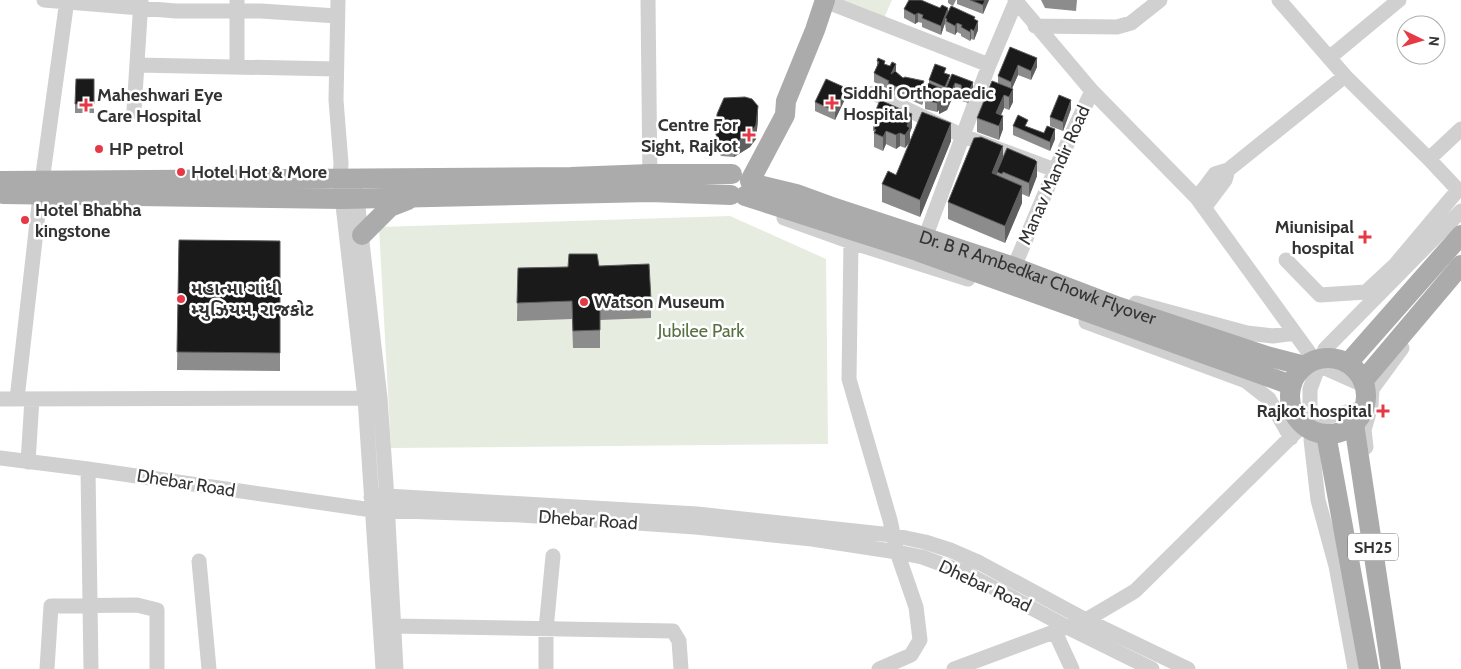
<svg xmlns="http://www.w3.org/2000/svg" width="1461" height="669" viewBox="0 0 1461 669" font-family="Cabin,'Noto Sans Gujarati',sans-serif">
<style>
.green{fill:#e6ecdf}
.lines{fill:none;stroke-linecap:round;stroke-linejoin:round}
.minor{stroke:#d0d0d0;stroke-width:15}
.major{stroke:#ababab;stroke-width:20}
.major-bridge{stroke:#ababab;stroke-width:20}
.wall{fill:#8c8c8c}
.shaded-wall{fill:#5f5f5f}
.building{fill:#1a1a1a;stroke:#5f5f5f}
.poi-dot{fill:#e63946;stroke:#fff;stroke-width:2}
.labels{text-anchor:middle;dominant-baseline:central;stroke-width:5;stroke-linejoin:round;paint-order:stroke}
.shield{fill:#fff;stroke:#707070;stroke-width:1}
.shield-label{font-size:16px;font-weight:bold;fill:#333}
.poi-label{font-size:18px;font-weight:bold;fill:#333;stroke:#fff;text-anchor:start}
.street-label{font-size:18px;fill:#333;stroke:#fff}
.park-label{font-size:18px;fill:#56703f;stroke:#fff}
</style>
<rect width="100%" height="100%" fill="#fff"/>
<path class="green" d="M825 0H892L882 23Z
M730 216 826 259 828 444 391 448 379 227Z"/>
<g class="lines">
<path class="minor" d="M44 0 176 11H261L337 16
M338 0 336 100 341 163 340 179 365 398 383 669
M648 0 650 183
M1015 0 1092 91 1197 198 1318 365 1372 389
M1279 0 1345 76 1429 159 1458 190 1395 265 1366 292 1320 295 1286 260
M825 1 989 65
M1035 26 1117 27 1131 23 1160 0
M1329 58 1399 0
M137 65 336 69
M237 67V0
M873 93 963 136 1055 170
M134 111 141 0
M1429 159 1461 129
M356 190 380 398 386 484 396 669
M1197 198 1215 174 1228 170 1345 76
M1204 208 1225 180 1228 170
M784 218 851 242 968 279
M928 230 989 65 1016 1
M851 242 849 379 890 520 897 552 916 607 920 640 911 655 879 669
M1017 260 1055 170 1092 91
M1136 303 1247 333 1273 336 1295 333
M1086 322 1246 381 1269 399 1291 438
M0 399 373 398
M17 399 40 196 67 0
M1366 447 1364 430 1371 406 1372 389 1402 348
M0 458 88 469 372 510 521 515 695 527 812 539 897 552 922 557 966 573 1067 627 1152 669
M28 462 32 399
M88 469 91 669
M371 497 387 496 697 514 892 535 925 542 950 550 980 563 1086 620 1188 669
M199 561 209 669
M394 626 673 631 679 641 681 669
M1055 632 1072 669
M47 669 51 606 137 605 157 610V669
M546 669V629L553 556
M954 669 1086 620 1135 591 1296 432 1314 420 1371 406
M1355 669 1336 566 1318 500 1311 440 1314 420 1310 408V389L1325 349 1461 211"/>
<g class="major">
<path d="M0 181 571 177 650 174H732"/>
<path d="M750 181 785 115 786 101 815 30 825 0"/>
<path id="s1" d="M751 183 796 194 829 206 1014 267 1119 307 1270 357 1305 366"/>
<path d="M3 194 342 199 650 192 731 195"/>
<path d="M745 196 917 251 1291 385"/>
<path d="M362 235 390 207 408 200"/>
<path d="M1348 363 1461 235"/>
<path d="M1363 381 1461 265"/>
<path d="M1354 424 1391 669"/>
<path d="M1326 434 1369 669"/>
</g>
<path class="major-bridge" d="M1290 396a38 38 0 1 1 76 0a38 38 0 1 1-76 0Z"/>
</g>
<path class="wall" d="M948 0H956L953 6 948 3Z
M957 0H989L983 14 957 4Z
M1041 0H1077L1076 11 1045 8Z
M904 9 948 12 975 20 978 30 974 40 971 39 970 41 961 36V34L957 32 955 35 946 31 945 23 941 35 922 27V23L918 22 915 24 904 18Z
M1010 47 1037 67 1031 80 1018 75 1012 88 1013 102 1009 110 1004 108 1001 115 1003 129 999 140 977 132V118L998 83V76Z
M877 61 885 64 896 72 903 78 924 85 926 88 929 84V80L946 74 950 79 973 92 968 103 962 101 961 94 955 92 947 110 939 114V110L937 112 925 109V102L923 101 922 105 898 95 897 96 888 92V89L874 82V73L877 67Z
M94 79V113H75V104Z
M846 97 835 120 815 111V102Z
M1071 109 1063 131 1050 126V117Z
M873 117 912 127 905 148 900 146 896 149 886 144 883 151 874 147V131H873Z
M758 120 756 139 750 147 734 157 721 156 716 148V135Z
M1013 126 1028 127 1055 139 1050 151 1013 135Z
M951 141 920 217 882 202V184Z
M1003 157 1037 176 1029 197 1022 194V203L1005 243 948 219V202Z
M179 240 280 241V371L177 370Z
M599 266 651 300V318L600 320V348H573L572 319 517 321 518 268Z"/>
<path class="shaded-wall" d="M985 0H989L983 14V5Z
M948 8V17L945 18V23L941 35V26Z
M918 13V22L915 24V15Z
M978 21V30L974 40V31Z
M957 23V32L955 35V26Z
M971 29V39L970 41V32Z
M1037 58V67L1031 80V71Z
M896 64V73L891 74Z
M1018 65V75L1011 91V82Z
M973 82V92L968 103V94Z
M955 83V92L947 110 939 114V110L937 112V103L943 89V98Z
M898 86V95L897 96V87Z
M926 86V94L923 92V101L922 105V96Z
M846 88V97L835 120V111Z
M1013 89V102L1009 110V97Z
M1004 95V108L996 127V113Z
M1071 100V109L1063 131V122Z
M758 106V120L756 139 750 147 734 157V143Z
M912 114V127L910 132V142L905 148V135L907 126Z
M1003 116V129L999 140V126Z
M951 123V141L920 217V200Z
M1055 129V139L1050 151V142Z
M886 131V144L883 151V137Z
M900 133V146L896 149V135Z
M1003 146V164L997 172V180L992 173Z
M1037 162V176L1029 197V183Z
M1022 186V203L1005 243V226Z"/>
<path class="building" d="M909 0H921L940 8 942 5 948 8 941 26 922 18 923 15 918 13 915 15 904 9Z
M970 0H985L983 5Z
M951 6 975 17 974 19 978 21 974 31 971 29 970 32 961 27 962 25 957 23 955 26 946 21 947 19 945 18Z
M1010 47 1037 58 1031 71 1018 65 1011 82 998 76Z
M878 58 885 61 884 64 890 66 892 62 896 64 891 74 895 71 903 78 905 77 924 81 923 84 926 86 922 96 898 86 897 87 888 83 889 81 874 73 879 62 877 61Z
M935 64 946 68 944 73 950 75 945 87 929 80Z
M952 74 973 82 968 94 962 92 961 85 955 83 947 101 939 105Z
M76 79H94V104H75Z
M826 79 846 88 835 111 815 102Z
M992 81 1013 89 1009 97 1004 95 996 113 1003 116 999 126 977 118Z
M929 83 943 89 937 103 925 100 927 94 923 92Z
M1059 95 1071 100 1063 122 1050 117Z
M745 97 752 99 758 106 756 125 750 134 734 143 721 142 716 135 717 114 724 98Z
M880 100 912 114 907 126 910 128 905 135 900 133 896 135 886 131 883 137 874 133 876 130 874 129 878 120 873 117Z
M922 112 951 123 920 200 882 184 888 171 896 175Z
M1018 115 1028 120 1025 126 1044 133 1047 126 1055 129 1050 142 1013 126Z
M981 137 1003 146 992 173 1022 186 1005 226 948 202 974 138Z
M1007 148 1035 160 1037 162 1029 183 1003 172 1002 174 997 172Z
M179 240 280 241V353L177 352Z
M569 254H597L599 266 649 264 651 300 600 302V330L573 331 572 301 517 303 518 268 568 267Z"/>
<g class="poi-dot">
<path d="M829.5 95.5h5v5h5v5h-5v5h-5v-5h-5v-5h5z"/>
<path d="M83.5 97.5h5v5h5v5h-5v5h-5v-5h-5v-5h5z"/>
<path d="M746.5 127.5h5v5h5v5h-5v5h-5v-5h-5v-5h5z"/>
<circle cx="99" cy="149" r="5"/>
<circle cx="181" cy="172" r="5"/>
<circle cx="25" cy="220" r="5"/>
<path d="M1362.5 229.5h5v5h5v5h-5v5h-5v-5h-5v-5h5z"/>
<circle cx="181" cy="299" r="5"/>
<circle cx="584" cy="302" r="5"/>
<path d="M1380.5 403.5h5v5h5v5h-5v5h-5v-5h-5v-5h5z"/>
</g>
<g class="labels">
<rect class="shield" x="1348" y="533.5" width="50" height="27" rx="4"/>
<g class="shield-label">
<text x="1373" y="547">SH25</text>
</g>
<g class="poi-label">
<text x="843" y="93">Siddhi Orthopaedic<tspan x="843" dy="21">Hospital</tspan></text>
<text x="97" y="95">Maheshwari Eye<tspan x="97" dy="21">Care Hospital</tspan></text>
<text x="738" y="125" text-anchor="end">Centre For<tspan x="738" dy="21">Sight, Rajkot</tspan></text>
<text x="109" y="149">HP petrol</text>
<text x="191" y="172">Hotel Hot &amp; More</text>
<text x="35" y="210">Hotel Bhabha<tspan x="35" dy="21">kingstone</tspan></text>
<text x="1354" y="227" text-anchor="end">Miunisipal<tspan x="1354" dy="21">hospital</tspan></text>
<text x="191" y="289">મહાત્મા ગાંધી<tspan x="191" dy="21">મ્યુઝિયમ, રાજકોટ</tspan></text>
<text x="594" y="302">Watson Museum</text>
<text x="1372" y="411" text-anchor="end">Rajkot hospital</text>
</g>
<g class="street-label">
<text transform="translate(1054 175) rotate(-66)">Manav Mandir Road</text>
<text stroke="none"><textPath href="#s1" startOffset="302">Dr. B R Ambedkar Chowk Flyover</textPath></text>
<text transform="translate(186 483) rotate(9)">Dhebar Road</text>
<text transform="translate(588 520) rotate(4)">Dhebar Road</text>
<text transform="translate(985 586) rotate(25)">Dhebar Road</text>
</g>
<g class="park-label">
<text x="701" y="331">Jubilee Park</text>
</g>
</g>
<g transform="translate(1421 40) rotate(95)"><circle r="24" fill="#ffffff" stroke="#adadad"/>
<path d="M0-4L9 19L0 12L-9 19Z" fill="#e63946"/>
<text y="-8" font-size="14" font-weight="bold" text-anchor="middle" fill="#333333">N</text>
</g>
</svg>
